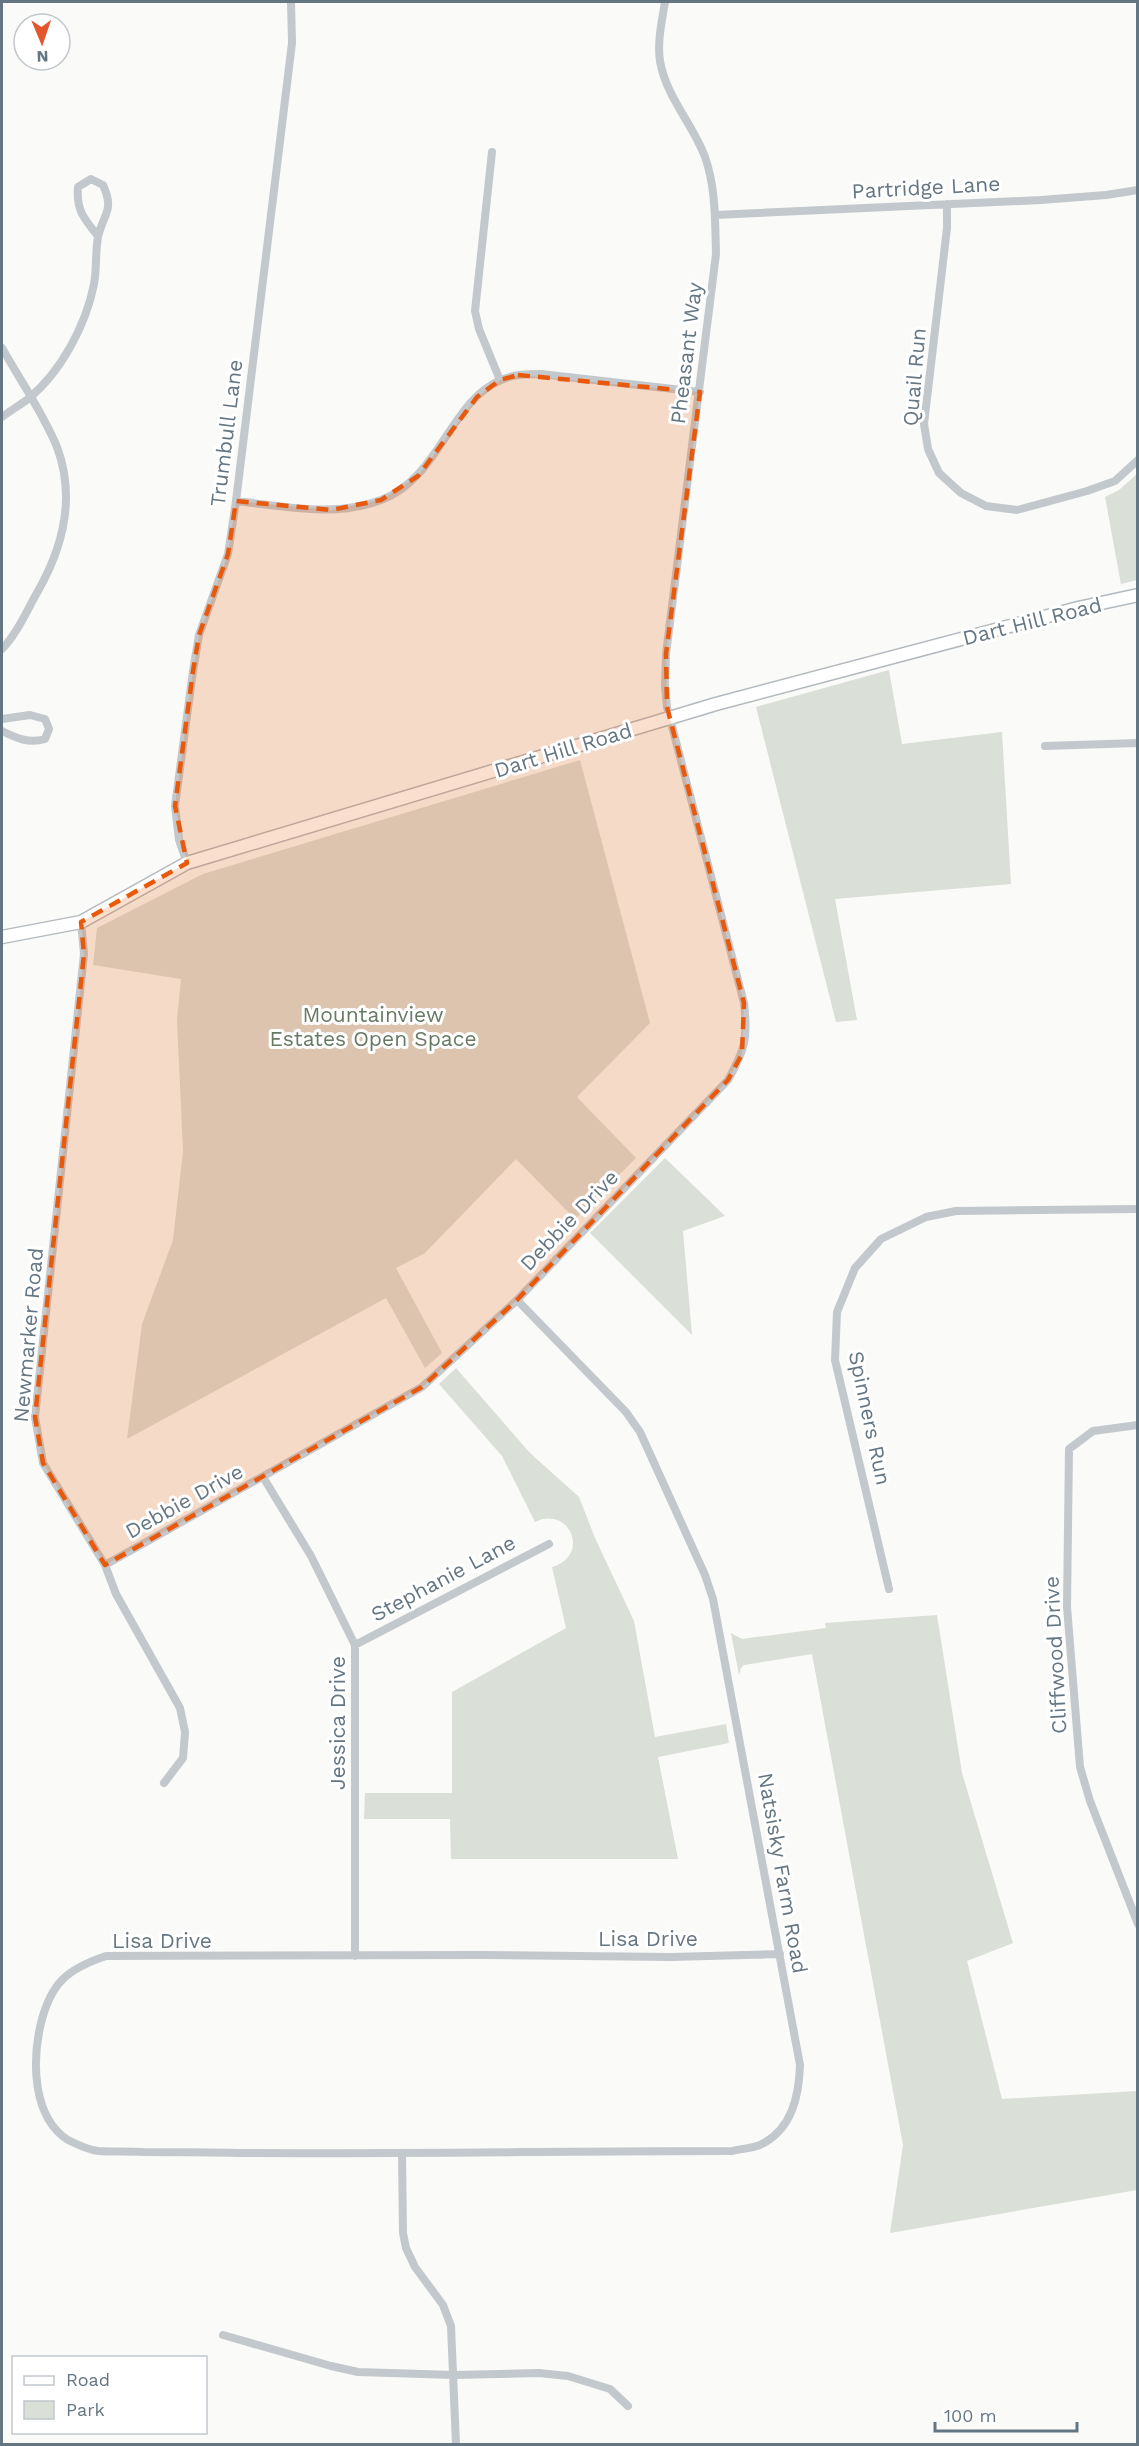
<svg xmlns="http://www.w3.org/2000/svg" width="1139" height="2446" viewBox="0 0 1139 2446" font-family="'Work Sans',sans-serif">
<style>
.green{fill:#dadfd7}
.lines{fill:none;stroke-linecap:round;stroke-linejoin:round}
.secondary-casing{stroke:#b3babf;stroke-width:15}
.minor{stroke:#c3c8cc;stroke-width:8}
.secondary{stroke:#fff;stroke-width:12}
.marked{fill:#e8590c;fill-opacity:0.2;stroke:#e8590c;stroke-width:4.5;stroke-dasharray:12 8;stroke-linejoin:round}
.labels{text-anchor:middle;dominant-baseline:central;stroke-width:6;stroke-linejoin:round;paint-order:stroke}
.street-label{font-size:21px;fill:#657683;stroke:#fff}
.park-label{font-size:21px;fill:#687a64;stroke:#fff}
</style>
<rect width="100%" height="100%" fill="#fafaf8"/>
<path class="green" d="M1137 474V580L1121 584 1105 497 1119 490Z
M889 670 902 744 1002 732 1011 884 835 899 857 1020 836 1022 756 707Z
M580 760 650 1023 577 1097 636 1158 575 1219 516 1159 425 1253 396 1268 442 1353 425 1368 386 1298 127 1439 142 1324 173 1240 183 1151 177 1020 181 979 93 965 97 928 203 874Z
M665 1158 725 1216 683 1231 692 1335 590 1233Z
M456 1368 530 1453 579 1497 595 1538 634 1621 655 1737 726 1724 729 1743 658 1757 678 1859H451L450 1819H364L365 1793H452V1692L566 1628 552 1567C591 1556 570 1505 535 1522L502 1456 439 1384Z
M937 1615 962 1773 1013 1943 967 1961 1002 2099 1137 2091V2190L890 2233 903 2145 812 1654 744 1665 741 1668 739 1675 731 1633 742 1639 826 1628 825 1623Z"/>
<g class="lines">
<defs>
<path id="secondary" d="M2 937 81 922 187 863 716 704 1078 608 1138 595"/>
</defs>
<use href="#secondary" class="secondary-casing"/>
<path class="minor" d="M492 152 475 311 479 329 500 380
M947 204V228L924 424 928 449 939 473 961 493 986 506 1017 510 1087 491 1115 481 1138 460
M715 215 1041 200 1106 195 1138 190
M2 348C20 380 43 413 57 447 76 498 63 547 38 591 27 610 17 634 2 649
M2 417C10 411 20 405 28 399 61 372 86 325 94 284 97 269 95 253 98 237 103 214 115 211 103 185L91 179 78 187C76 210 84 219 98 236
M236 501C283 506 335 518 381 500 440 478 450 401 501 380 514 374 528 374 541 374L700 392
M2 719 30 715 45 719 49 729 45 739C29 744 16 738 2 731
M1045 746 1138 743
M187 863 179 840 175 806 193 671 199 635 228 554 236 501 292 43 291 2
M81 922 84 954 35 1417 43 1463 105 1565 116 1594 180 1708 185 1732 183 1758 164 1783
M517 1300 626 1412 640 1432 705 1575 713 1599 800 2065C799 2096 792 2130 760 2145 752 2148 741 2149 732 2151 568 2151 403 2154 238 2153 207 2152 175 2152 143 2152 128 2151 113 2152 98 2151 89 2150 76 2144 68 2140 32 2117 32 2060 41 2023 51 1983 67 1969 106 1956L483 1955 671 1957 780 1954
M1138 1425 1093 1431 1069 1449 1067 1607 1080 1767 1090 1801 1138 1924
M263 1477 311 1556 355 1645V1956
M105 1565 422 1387 517 1300 728 1080C745 1050 748 1038 744 1003L667 707 665 686 666 654 716 254C715 222 716 188 705 157 693 124 666 97 660 61 657 43 662 20 665 2
M889 1589 835 1360 837 1312 855 1268 881 1239 926 1217 956 1211 1138 1209
M355 1645 549 1544
M402 2154 403 2233 406 2248 415 2267 443 2305 451 2326 456 2444
M223 2335 331 2366 358 2372 454 2375 539 2373 568 2376 610 2389 628 2406"/>
<use href="#secondary" class="secondary"/>
</g>
<path class="marked" d="M518 375 700 392 666 654 667 707 744 1003 742 1054 728 1080 517 1300 422 1387 105 1565 43 1463 35 1417 84 954 81 922 187 863 175 806 193 671 199 635 228 554 236 501 331 510 381 500 418 476 477 397 500 380Z"/>
<g class="labels">
<g class="street-label">
<text transform="translate(926 187) rotate(-3)">Partridge Lane</text>
<text transform="translate(686 353) rotate(-83)">Pheasant Way</text>
<text transform="translate(914 377) rotate(-85)">Quail Run</text>
<text transform="translate(226 433) rotate(-83)">Trumbull Lane</text>
<text transform="translate(1032 621) rotate(-14)">Dart Hill Road</text>
<text transform="translate(563 750) rotate(-17)">Dart Hill Road</text>
<text transform="translate(569 1220) rotate(-46)">Debbie Drive</text>
<text transform="translate(28 1335) rotate(-85)">Newmarker Road</text>
<text transform="translate(870 1418) rotate(78)">Spinners Run</text>
<text transform="translate(184 1501) rotate(-29)">Debbie Drive</text>
<text transform="translate(443 1578) rotate(-28)">Stephanie Lane</text>
<text transform="translate(1055 1655) rotate(-93)">Cliffwood Drive</text>
<text transform="translate(337 1723) rotate(-90)">Jessica Drive</text>
<text transform="translate(783 1873) rotate(80)">Natsisky Farm Road</text>
<text x="648" y="1938">Lisa Drive</text>
<text x="162" y="1940">Lisa Drive</text>
</g>
<g class="park-label">
<text x="373" y="1014">Mountainview<tspan x="373" dy="24">Estates Open Space</tspan></text>
</g>
</g>
<rect width="1139" height="2446" fill="none" stroke="#657683" stroke-width="6"/>
<rect x="12" y="2356" width="195" height="78" fill="#ffffff" stroke="#c1c8cd" stroke-width="1.5"/>
<rect x="24" y="2376" width="30" height="9" fill="#ffffff" stroke="#c1c8cd" stroke-width="1.5"/>
<text x="66" y="2386" font-size="18" fill="#657683">Road</text>
<rect x="24" y="2401" width="30" height="18" fill="#dadfd7" stroke="#c1c8cd" stroke-width="1.5"/>
<text x="66" y="2416" font-size="18" fill="#657683">Park</text>
<g transform="translate(42 42) rotate(178)"><circle r="28" fill="#ffffff" stroke="#c1c8cd" stroke-width="1.5"/>
<path d="M0-4.5L10 22L0 15L-10 22Z" fill="#e4572e"/>
<text y="-9" font-size="16" font-weight="bold" text-anchor="middle" fill="#657683">N</text>
</g>
<path d="M935 2422v9h142v-9" fill="none" stroke="#657683" stroke-width="3"/>
<text x="944" y="2422" font-size="18" fill="#657683" stroke="#ffffff" stroke-width="4.5" paint-order="stroke">100 m</text>
</svg>
